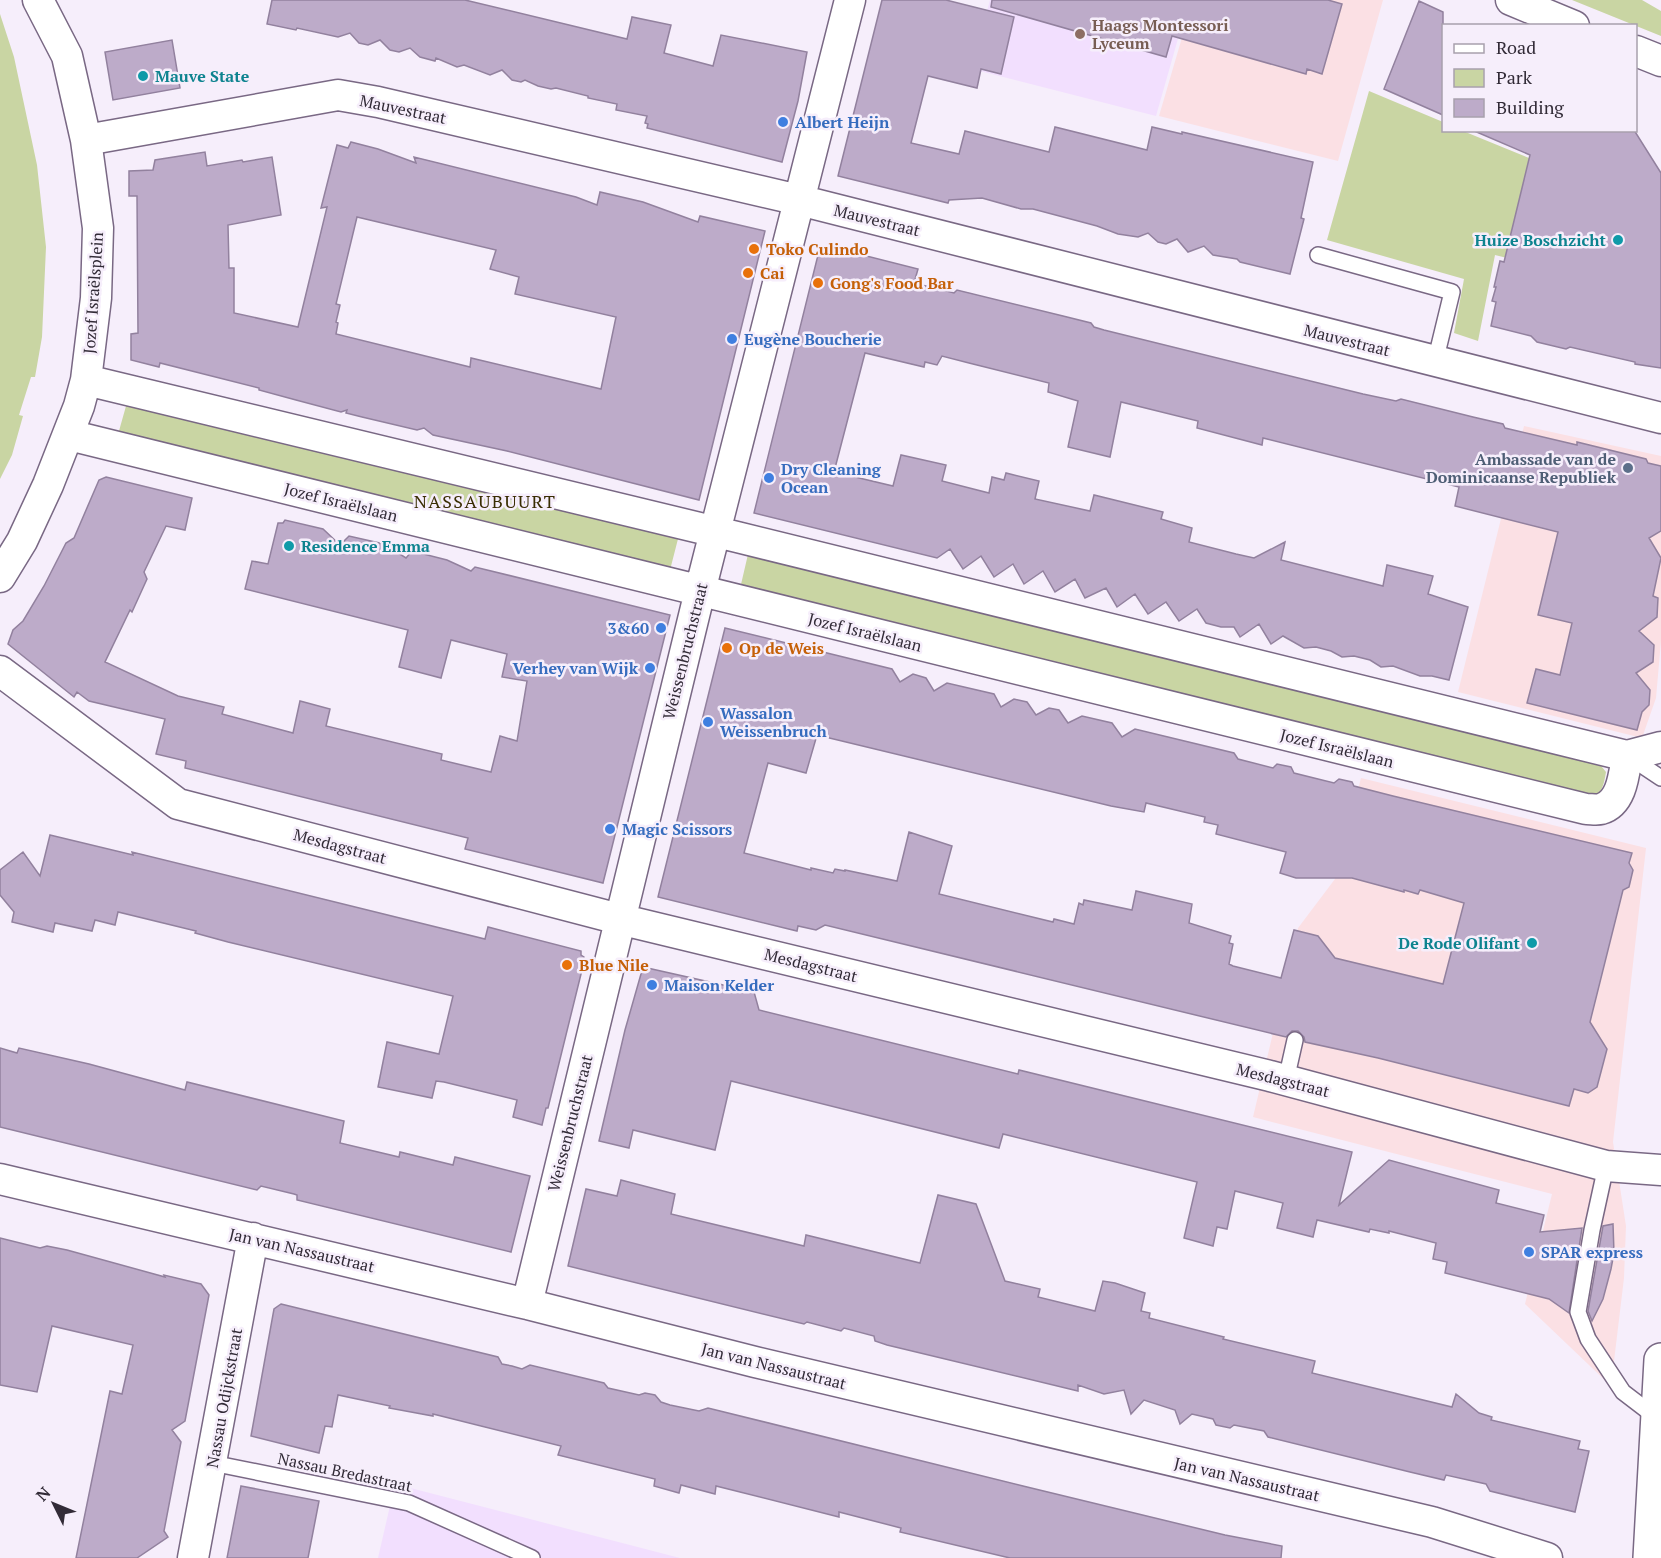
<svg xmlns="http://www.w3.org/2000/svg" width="1661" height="1558" viewBox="0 0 1661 1558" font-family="'PT Serif',serif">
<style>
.commercial{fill:#fbe0e4}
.built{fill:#f2dffe}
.green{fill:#c9d5a3}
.building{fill:#bdabc9;stroke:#92819e;stroke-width:1.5;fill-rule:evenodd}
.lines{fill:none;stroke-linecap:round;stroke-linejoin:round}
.lane-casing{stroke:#796884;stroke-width:18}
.street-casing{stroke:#796884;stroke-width:33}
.primary-casing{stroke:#796884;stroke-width:36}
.lane{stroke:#fff;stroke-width:15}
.street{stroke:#fff;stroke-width:30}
.primary{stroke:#fff;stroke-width:33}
.education-dot{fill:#8d6e63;stroke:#f6eefb;stroke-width:2}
.culture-dot{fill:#0f9aa8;stroke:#f6eefb;stroke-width:2}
.shop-dot{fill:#3f7fe0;stroke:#f6eefb;stroke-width:2}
.food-dot{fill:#e8710a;stroke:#f6eefb;stroke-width:2}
.service-dot{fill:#5c6f8a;stroke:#f6eefb;stroke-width:2}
.labels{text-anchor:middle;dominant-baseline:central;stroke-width:5;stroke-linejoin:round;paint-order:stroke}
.education-label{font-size:16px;font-weight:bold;fill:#785e54;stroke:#f6eefb;text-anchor:start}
.culture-label{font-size:16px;font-weight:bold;fill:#0d838f;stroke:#f6eefb;text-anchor:start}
.street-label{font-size:16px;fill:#322b37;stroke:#f6eefb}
.shop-label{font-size:16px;font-weight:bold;fill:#366cbe;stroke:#f6eefb;text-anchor:start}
.food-label{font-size:16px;font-weight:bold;fill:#c56008;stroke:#f6eefb;text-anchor:start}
.service-label{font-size:16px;font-weight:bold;fill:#4e5e75;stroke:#f6eefb;text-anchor:end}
.neighbourhood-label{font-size:18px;letter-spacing:1.5px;fill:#392d02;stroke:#f6eefb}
</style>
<rect width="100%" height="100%" fill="#f6eefb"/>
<path class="commercial" d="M1193 0H1383L1338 161 1159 116Z
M1524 426 1661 456V641L1656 698 1642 738 1458 692Z
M1361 778 1646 848 1613 1142 1626 1226 1624 1278 1611 1386 1525 1304 1552 1194 1253 1117 1298 928 1335 879Z"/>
<path class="built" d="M990 0H1189L1156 116 972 69Z
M395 1484 680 1558H378Z"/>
<path class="green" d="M1572 0H1642L1661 11V36Z
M0 14 14 57 37 165 46 247 42 337 35 377H31L19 415 23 416 12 455 0 479Z
M1369 91 1443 122 1444 130 1463 131 1529 158 1562 272 1495 255 1478 341 1454 333 1464 279 1327 240Z
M128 399 679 535 669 574 117 438Z
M749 550 1598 762 1606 772C1604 783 1603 791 1594 798L739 593Z"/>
<path class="building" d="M272 0H465L627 39 632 17 671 25 664 53 713 66 721 35 807 52 798 101 782 162 647 128 648 124 645 123 647 116 616 110 617 104 588 98V96L556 88 551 89 538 86 525 80 521 82 512 80 502 70 490 75 464 65 457 67 436 58 435 61 420 57 410 48 399 52 390 50 380 40 368 45 359 43 350 33 338 37 297 28 296 30 267 24Z
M882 0H946L1014 17 1001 74 981 69 977 88 928 76 911 143 959 154 965 131 1049 152 1055 127 1147 150 1152 127 1182 134V132L1313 162 1301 218 1304 219 1290 274 1240 262 1237 259 1213 255 1204 246 1188 252 1177 239 1166 244 1158 242 1148 233 1138 237 1118 234 1097 226 1033 209H1021L982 198 949 200 948 203 838 176Z
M992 0H1328L1342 4 1322 74 1307 69 1306 74 1172 36 1166 57 991 7Z
M1419 1 1443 12V115L1384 89Z
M172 40 180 88 113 100 105 52Z
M1472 130H1634L1661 173V368L1635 364V362L1570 347 1566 349 1537 342 1531 336 1491 326 1496 302 1492 301 1496 287H1494L1500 261 1504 262 1530 155Z
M351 142 378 149 416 163 414 157 576 197 597 205 600 192 643 202 698 222 700 216 765 231 699 500 507 451 433 435 424 428 417 430 362 417 346 413 347 410 341 412 296 400 259 390V388L160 363 159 367 131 360V334L138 333 137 196H129V171L153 170 155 160 205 152 207 166 242 160 243 162 272 157 281 215 228 225 229 268H234V313L298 327 327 207 321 208 337 145 348 148ZM357 217 496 250 490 269 519 277 515 294 616 317 601 389 471 358 470 367 336 334 338 323 336 322 340 305 336 304Z
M827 246 918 269 914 283 954 293 957 290 1063 316 1091 323 1094 327 1104 330 1363 394 1396 401 1401 399 1473 417 1503 424 1505 428 1577 445V442L1646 459 1648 463 1661 466V531L1649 538 1661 558 1653 596 1658 598 1657 617 1639 631 1654 645 1653 662 1636 673 1650 690 1649 705 1642 712 1637 730 1527 703 1536 669 1560 675 1572 623 1538 615 1558 532 1455 506 1459 487 1263 438 1262 445 1197 428 1198 421 1121 402 1110 457 1068 447 1078 401 1048 392 1049 383 969 363 942 356 937 365 925 362 924 367 865 353 834 472 893 486 901 455 946 465 942 481 989 493 992 477 1004 480 1006 473 1039 481 1035 499 1090 511 1094 495 1163 512 1161 519 1192 528 1189 542 1236 554 1254 558 1285 542 1281 560 1383 586 1387 565 1433 576 1428 594 1468 607 1449 680 1432 676H1420L1393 666 1381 667 1370 660 1354 656 1342 657 1331 651 1316 647 1304 648 1283 636 1271 644 1259 624 1240 637 1234 627H1221L1206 623 1197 609 1179 621 1166 602 1148 614 1135 594 1117 607 1106 588 1085 598 1075 579 1055 592 1043 571 1024 584 1013 564 994 577 981 556 963 569 950 549 937 558 754 513 819 251 825 252Z
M106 477 192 498 185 530 166 526 144 572 147 579 132 612 130 610 105 662 178 696 224 707 222 714 293 733 300 701 330 709 326 726 442 754 441 760 491 772 500 736 517 741 527 681 502 677 507 654 451 640 441 678 399 667 408 630 245 589 252 561 268 564 278 523H283L285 520 323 529 340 545 349 536 384 544 406 558 412 551 447 560 471 571 475 567 670 615 603 883 465 849 468 838 185 768 186 761 156 754 165 719 89 701 77 692 74 697 8 644 13 630 23 621 44 586 66 543 74 538 99 480Z
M725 628 892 669 900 682 913 674 926 678 934 691 947 683 994 694 1001 707 1014 699 1027 702 1036 715 1049 708 1059 710 1068 723 1082 716 1112 723 1122 737 1135 729 1234 753 1238 759 1273 768 1277 764 1291 767 1294 773 1334 783 1339 779 1352 782 1354 786 1393 796 1632 853 1629 863 1633 870 1629 887 1623 890 1590 1022 1607 1049 1597 1087 1588 1093 1574 1089 1569 1106 1378 1058 1305 1042 1304 1037 1298 1031H1292L1286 1037 825 925 816 930 798 926 797 931 658 897ZM817 735 1111 806 1144 812 1146 803 1205 817 1204 822 1218 825 1216 834 1286 852 1280 873 1296 878H1352L1404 892V890L1418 894 1420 890 1464 903 1443 984 1335 958 1318 936 1294 930 1281 978 1233 966 1229 964 1233 944 1229 943 1231 936 1189 923 1192 904 1136 891 1132 910 1084 900 1083 905 1079 903 1074 924 1054 919 1053 922 939 894 952 846 909 832 897 881 845 870V871L835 869 833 873 811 868V870L744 853 768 763 806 773Z
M50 835 133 855 132 852 485 939 488 927 581 951V955L584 957 581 974 548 1108H546L542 1125 513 1117 517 1100 444 1082 436 1081 432 1098 378 1087 387 1042 439 1054 453 996 228 942 195 933 196 931 118 912 115 925 95 920 92 931 55 923 53 932 12 922 14 912 0 895V870L23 852 40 876Z
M643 967 754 992 759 1010 1018 1074 1019 1070 1352 1152 1339 1205 1389 1160 1499 1190 1496 1203 1544 1215 1540 1232 1582 1228 1569 1313 1549 1299 1445 1273 1447 1262 1433 1259 1436 1243 1389 1231V1233L1370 1229 1369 1232 1317 1220 1313 1237 1277 1228 1283 1203 1235 1191 1227 1229 1217 1227 1213 1246 1184 1238 1197 1182 1003 1134 999 1148 731 1081 715 1150 633 1130 629 1148 599 1141 625 1030Z
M0 1048 17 1053 19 1048 89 1064 185 1090 187 1082 344 1121 340 1143 399 1157 400 1152 453 1165 455 1157 530 1176 511 1252 297 1200V1195L294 1194 261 1186 257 1190 0 1127Z
M621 1180 675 1194 671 1214 804 1246 806 1235 920 1263 938 1195 976 1204 1005 1281 1040 1289 1038 1297 1095 1311 1103 1281 1115 1283 1145 1293 1141 1311 1150 1313 1149 1318 1224 1337 1223 1339 1315 1361 1312 1373 1452 1407 1456 1394 1479 1413 1492 1417 1491 1420 1580 1441 1578 1449 1589 1451 1575 1512 1490 1491 1486 1484 1446 1475 1444 1480 1410 1472 1268 1437 1264 1431 1234 1425 1230 1428 1216 1425 1213 1419 1192 1414 1180 1424 1175 1410 1144 1400 1131 1414 1124 1390 1104 1394 1078 1385V1391L887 1345 875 1341 874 1336 844 1328 841 1331 807 1322 804 1324 568 1266 586 1189 617 1196Z
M1613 1224 1614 1253 1611 1269 1603 1299 1592 1321 1588 1311 1603 1226Z
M0 1238 40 1248 47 1246 67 1250 165 1277 164 1275 201 1284 209 1295 185 1421 172 1430 181 1442 164 1531 168 1537 137 1558H76L110 1391 122 1394 133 1345 52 1326 37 1392 0 1385Z
M281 1304 498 1357 502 1364 512 1366 522 1369 530 1365 604 1383 608 1388 639 1395 645 1393 655 1395 661 1402 670 1405 699 1411 708 1408 1023 1486 1225 1535 1282 1546 1281 1558H1010L900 1532 901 1528 839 1512V1517L716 1486 715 1494 681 1485 679 1493 654 1486 655 1479 558 1455 561 1446 433 1414V1416L389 1408 390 1406 338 1395 332 1427 325 1426 319 1453 251 1436 274 1309Z
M241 1486 319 1501 308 1558H227Z"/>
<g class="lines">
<defs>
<path id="lane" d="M1318 255 1452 292 1435 362
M1628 756 1661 778
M1286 1080 1295 1040
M1606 1166 1592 1230 1578 1312 1588 1339 1623 1392 1657 1418
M212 1463 409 1503 532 1558"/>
<path id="street" d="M1511 0 1574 26
M1636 51 1661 61
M86 140 338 95 378 102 799 200 1661 418
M86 380 737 537 1627 756 1661 747
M69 435 1586 809C1591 809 1597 810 1601 809 1622 803 1624 774 1627 756
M0 577 22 541 48 485 79 406 86 380 96 298 98 228 86 140 67 56 38 0
M0 671 178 804 619 919 1270 1076 1606 1166 1661 1170
M0 1179 527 1304 755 1362 1432 1522 1547 1558
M527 1304 700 591 850 0
M193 1558 253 1238"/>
<path id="primary" d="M1650 1558 1661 1360"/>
</defs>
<use href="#lane" class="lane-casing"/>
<use href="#street" class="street-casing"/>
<use href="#primary" class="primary-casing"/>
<use href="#lane" class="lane"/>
<use href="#street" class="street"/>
<use href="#primary" class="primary"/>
</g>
<circle class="education-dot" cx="1080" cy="34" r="6"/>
<g class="culture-dot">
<circle cx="143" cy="76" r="6"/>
<circle cx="1618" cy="240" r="6"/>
<circle cx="289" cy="546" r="6"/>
<circle cx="1532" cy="943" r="6"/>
</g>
<g class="shop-dot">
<circle cx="783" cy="122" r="6"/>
<circle cx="732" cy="339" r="6"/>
<circle cx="769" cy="478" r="6"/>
<circle cx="661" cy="628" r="6"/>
<circle cx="650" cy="668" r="6"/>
<circle cx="708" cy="722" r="6"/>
<circle cx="610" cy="829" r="6"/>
<circle cx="652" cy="985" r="6"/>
<circle cx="1529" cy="1252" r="6"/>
</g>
<g class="food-dot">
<circle cx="754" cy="249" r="6"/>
<circle cx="748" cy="273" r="6"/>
<circle cx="818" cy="283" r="6"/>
<circle cx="727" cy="648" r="6"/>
<circle cx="567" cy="965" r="6"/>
</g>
<circle class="service-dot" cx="1628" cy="468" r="6"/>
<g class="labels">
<g class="education-label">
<text x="1092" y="25">Haags Montessori<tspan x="1092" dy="18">Lyceum</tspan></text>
</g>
<g class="culture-label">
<text x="155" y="76">Mauve State</text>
<text x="1606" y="240" text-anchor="end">Huize Boschzicht</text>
<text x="301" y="546">Residence Emma</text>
<text x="1520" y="943" text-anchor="end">De Rode Olifant</text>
</g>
<g class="street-label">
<text transform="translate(403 109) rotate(12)">Mauvestraat</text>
<text transform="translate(877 220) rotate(14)">Mauvestraat</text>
<text transform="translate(93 293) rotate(-86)">Jozef Israëlsplein</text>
<text transform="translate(1347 340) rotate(14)">Mauvestraat</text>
<text transform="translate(341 502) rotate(14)">Jozef Israëlslaan</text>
<text transform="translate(865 632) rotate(14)">Jozef Israëlslaan</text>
<text transform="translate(685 651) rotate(-76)">Weissenbruchstraat</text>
<text transform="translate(1337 748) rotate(14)">Jozef Israëlslaan</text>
<text transform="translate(340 846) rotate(15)">Mesdagstraat</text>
<text transform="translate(811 965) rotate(14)">Mesdagstraat</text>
<text transform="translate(1283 1080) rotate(14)">Mesdagstraat</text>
<text transform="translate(570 1123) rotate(-76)">Weissenbruchstraat</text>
<text transform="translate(302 1250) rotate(13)">Jan van Nassaustraat</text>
<text transform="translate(774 1366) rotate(14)">Jan van Nassaustraat</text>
<text transform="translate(224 1398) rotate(-80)">Nassau Odijckstraat</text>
<text transform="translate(345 1472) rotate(12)">Nassau Bredastraat</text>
<text transform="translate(1247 1479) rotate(13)">Jan van Nassaustraat</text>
</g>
<g class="shop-label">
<text x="795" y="122">Albert Heijn</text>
<text x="744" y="339">Eugène Boucherie</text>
<text x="781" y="469">Dry Cleaning<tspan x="781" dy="18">Ocean</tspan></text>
<text x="649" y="628" text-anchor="end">3&amp;60</text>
<text x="638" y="668" text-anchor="end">Verhey van Wijk</text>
<text x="720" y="713">Wassalon<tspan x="720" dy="18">Weissenbruch</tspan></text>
<text x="622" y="829">Magic Scissors</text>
<text x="664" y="985">Maison Kelder</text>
<text x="1541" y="1252">SPAR express</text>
</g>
<g class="food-label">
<text x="766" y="249">Toko Culindo</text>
<text x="760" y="273">Cai</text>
<text x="830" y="283">Gong's Food Bar</text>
<text x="739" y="648">Op de Weis</text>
<text x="579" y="965">Blue Nile</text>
</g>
<g class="service-label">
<text x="1616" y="459">Ambassade van de<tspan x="1616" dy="18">Dominicaanse Republiek</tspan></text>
</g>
<g class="neighbourhood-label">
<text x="485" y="501">NASSAUBUURT</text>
</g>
</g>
<rect x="1442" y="24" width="195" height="108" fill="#f6eefb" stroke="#a8a0ad" stroke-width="1.5"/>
<rect x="1454" y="44" width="30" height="9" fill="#ffffff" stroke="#a8a0ad" stroke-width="1.5"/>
<text x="1496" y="54" font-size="18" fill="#322b37">Road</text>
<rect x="1454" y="69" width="30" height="18" fill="#c9d5a3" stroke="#a8a0ad" stroke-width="1.5"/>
<text x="1496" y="84" font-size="18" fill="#322b37">Park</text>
<rect x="1454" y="99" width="30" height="18" fill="#bdabc9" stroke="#a8a0ad" stroke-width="1.5"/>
<text x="1496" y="114" font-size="18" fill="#322b37">Building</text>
<g transform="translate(54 1504) rotate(313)" stroke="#f6eefb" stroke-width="4.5" paint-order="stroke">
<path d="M0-4.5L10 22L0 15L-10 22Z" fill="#322b37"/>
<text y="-9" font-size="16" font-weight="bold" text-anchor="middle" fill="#322b37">N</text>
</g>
</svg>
